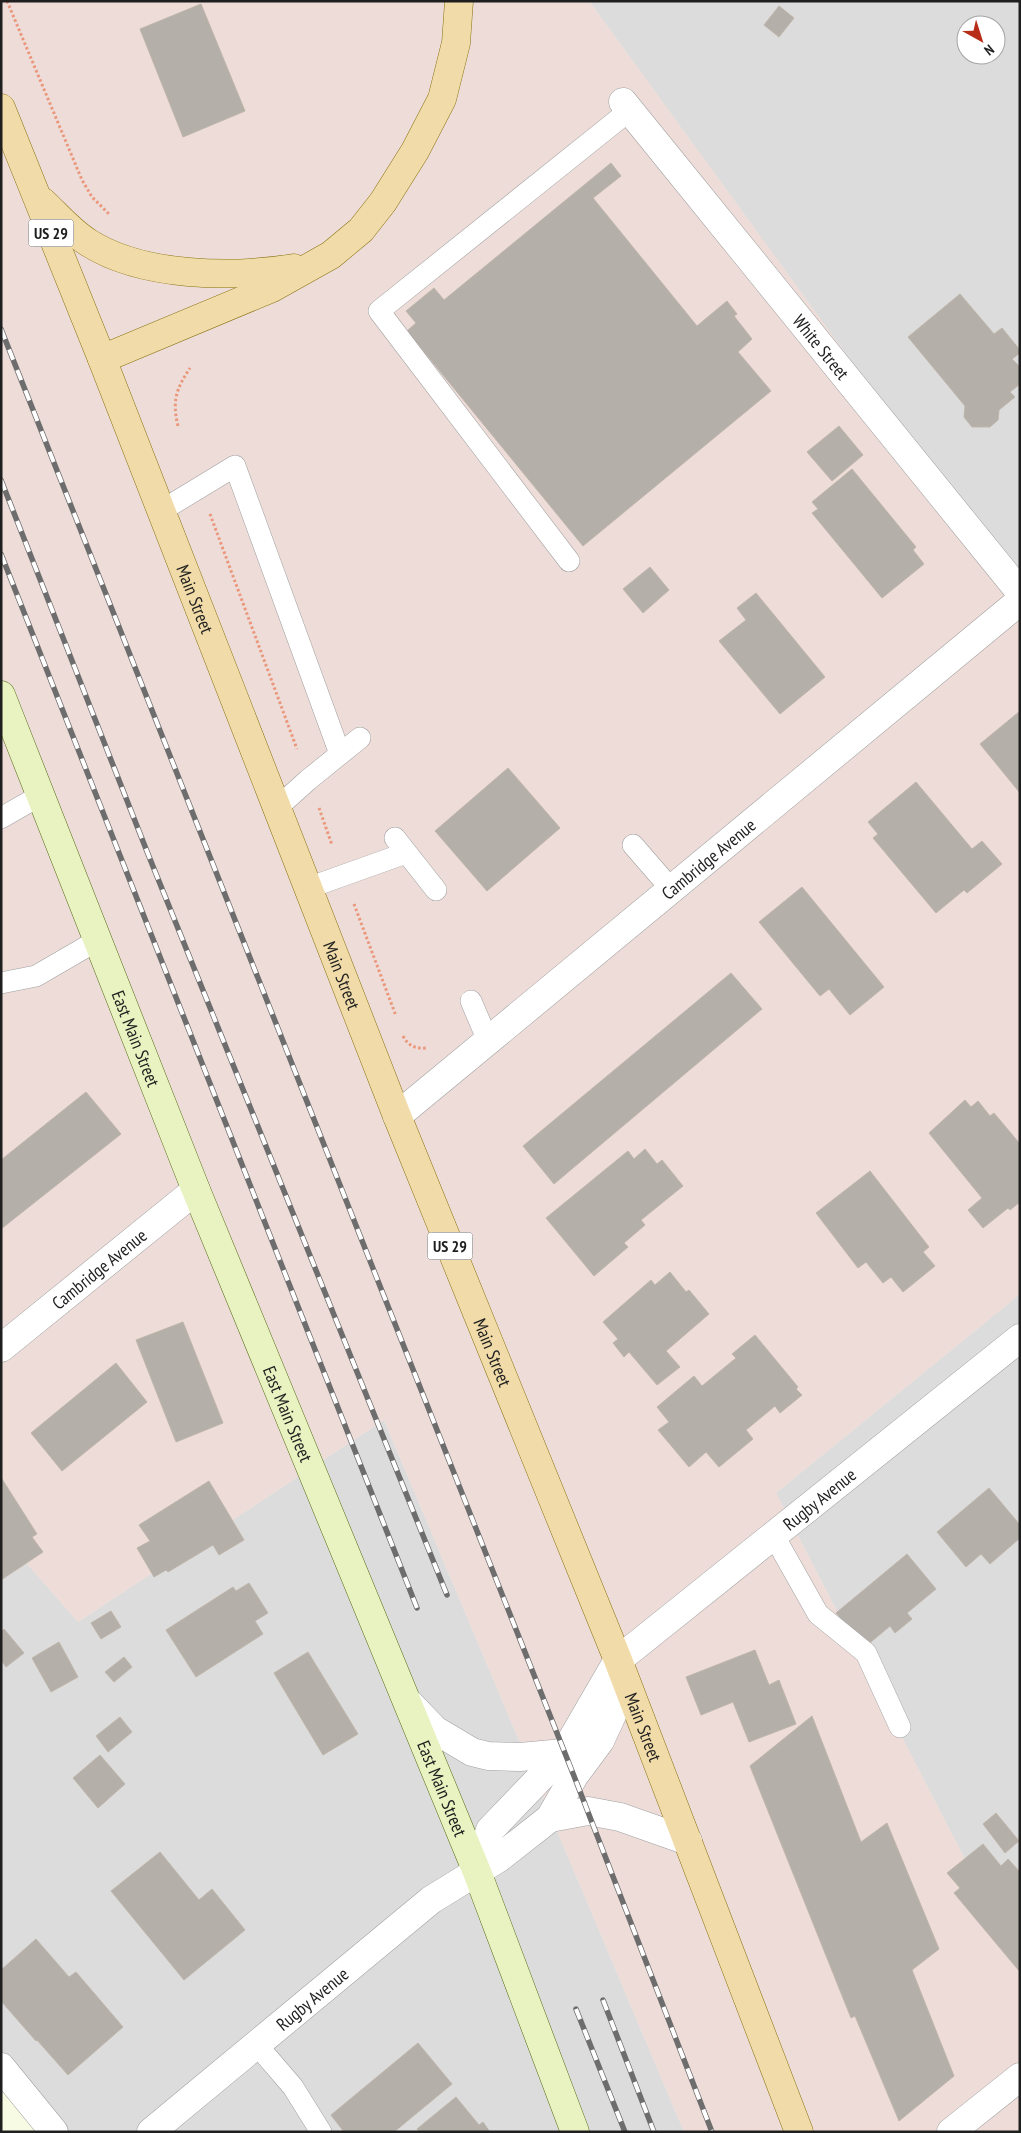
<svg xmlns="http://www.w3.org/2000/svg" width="1021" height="2133" viewBox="0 0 1021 2133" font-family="'PT Sans Narrow',sans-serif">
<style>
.residential{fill:#dddcdc;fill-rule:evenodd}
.commercial{fill:#eddcd8}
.education{fill:#f8fbe3}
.building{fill:#b4afa9;stroke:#bfb6aa}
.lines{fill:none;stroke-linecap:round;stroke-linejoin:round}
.lane-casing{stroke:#a0a0a0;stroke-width:22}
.street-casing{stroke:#a0a0a0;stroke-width:29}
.secondary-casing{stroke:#546b12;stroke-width:29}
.primary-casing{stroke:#897211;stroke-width:29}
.path{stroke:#ea977c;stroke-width:3;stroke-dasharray:2.5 2.5;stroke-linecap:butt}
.lane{stroke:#fff;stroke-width:21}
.street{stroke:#fff;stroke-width:28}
.secondary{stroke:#e9f2c1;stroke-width:28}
.primary{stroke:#f1dca9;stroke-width:28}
.rail-casing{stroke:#6d6d6d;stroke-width:5.5}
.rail{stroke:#fff;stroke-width:4;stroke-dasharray:11;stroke-linecap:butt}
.labels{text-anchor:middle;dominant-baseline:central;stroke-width:4;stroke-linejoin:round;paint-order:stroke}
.shield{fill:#fff;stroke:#626262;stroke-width:1}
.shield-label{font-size:16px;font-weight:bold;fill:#1f1f1f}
.street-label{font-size:18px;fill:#1f1f1f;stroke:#fff}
</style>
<rect width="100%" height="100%" fill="#efede6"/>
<path class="residential" d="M589 1H1020V593L990 552ZM966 25H996V55H966Z
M1020 1294V1966L776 1493Z
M384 1420 684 2132H53L1 2068V1534L78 1622Z"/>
<path class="commercial" d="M1 1H589L1020 593V1294L776 1493 1020 1966V2132H684L384 1420 78 1622 1 1534Z"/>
<path class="education" d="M1 2067 54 2132H1Z"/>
<path class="building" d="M201 4 245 111 183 137 140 29Z
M779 6 794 18 779 37 764 25Z
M611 163 621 176 593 198 697 326 727 301 737 314 734 316 752 339 738 352 771 391 583 546 407 331 416 323 406 311 434 288 444 300Z
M960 294 994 334 1002 328 1020 350V353L1012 359 1020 367V384L1010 392 1015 397 999 410 998 420 990 427H972L964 417 965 406 908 337Z
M839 426 863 455 832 481 807 452Z
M852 469 916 547 913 550 924 564 882 598 812 513 818 509 812 502Z
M650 567 669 590 643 613 623 589Z
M756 593 825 677 780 714 719 641 746 620 737 608Z
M1020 711V793L980 744Z
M508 768 560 828 487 891 435 831Z
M916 782 972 849 982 841 1002 864 967 893 964 890 936 913 873 838 878 834 868 822Z
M802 887 884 987 850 1015 829 989 820 996 759 922Z
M731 973 762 1009 554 1184 523 1146Z
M86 1092 121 1134 1 1229V1160Z
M965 1100 971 1107 978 1101 990 1116 994 1113 1020 1144V1202L1010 1210 1008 1208 983 1228 968 1210 982 1198 929 1133Z
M645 1149 657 1164 662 1160 683 1186 641 1220 645 1225 624 1243 628 1247 594 1276 546 1218 628 1151 634 1159Z
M870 1171 929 1247 923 1252 935 1266 903 1292 891 1277 883 1283 866 1262 858 1268 816 1213Z
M670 1272 686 1292 689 1290 709 1314 666 1351 680 1367 657 1385 629 1352 624 1357 613 1343 618 1339 603 1322 651 1280 655 1285Z
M183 1322 223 1423 176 1442 136 1340Z
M755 1335 798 1387 796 1389 802 1395 780 1413 775 1406 746 1430 753 1439 719 1467 706 1452 689 1467 658 1430 669 1422 657 1407 694 1376 702 1386 736 1358 732 1354Z
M116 1363 147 1402 62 1471 31 1433Z
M2 1479 37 1534 32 1537 43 1552 1 1580Z
M209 1481 244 1540 219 1555 213 1545 168 1572 166 1570 154 1577 137 1548 150 1541 139 1525Z
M989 1488 1020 1525V1538L990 1564 981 1554 966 1567 937 1532Z
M907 1554 936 1589 907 1613 912 1619 895 1633 890 1626 865 1647 836 1613Z
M249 1583 268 1613 255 1621 263 1634 196 1677 166 1630 233 1587 236 1591Z
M111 1611 121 1627 101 1639 91 1623Z
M4 1629 24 1653 6 1667 1 1660V1632Z
M59 1642 78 1677 51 1692 32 1658Z
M755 1650 769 1685 779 1680 796 1724 749 1742 733 1702 701 1715 686 1677Z
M308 1652 358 1734 323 1755 274 1673Z
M124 1657 132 1667 114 1682 105 1672Z
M812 1716 861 1842 887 1823 939 1949 912 1970 954 2076 899 2121 855 2016 851 2018 750 1766Z
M120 1717 132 1732 108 1752 96 1736Z
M100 1755 125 1784 98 1808 73 1778Z
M996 1813 1019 1841 1005 1853 983 1824Z
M983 1844 1001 1866 1008 1859 1020 1872V1972L954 1893 960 1888 947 1873Z
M160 1852 199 1900 212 1889 245 1930 184 1980 111 1891Z
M36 1939 69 1977 76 1972 123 2027 68 2075 37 2040 36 2041 1 2001V1970Z
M418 2043 452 2084 394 2132H344L331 2115Z
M456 2097 479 2125 483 2122 490 2132H419L417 2129Z"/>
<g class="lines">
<defs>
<path id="lane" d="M161 511 235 466 340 754
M569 561 379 311 630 110
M277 808 308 780 360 738
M1 818 41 795
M395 838 436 890
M633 845 671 889
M308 888 406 853
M1 983 36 976 98 940
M471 1001 488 1041
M774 1536 818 1614 866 1653 900 1727
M257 2045 293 2087 321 2132"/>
<g id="street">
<path id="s1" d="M623 102 1020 592"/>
<path id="s2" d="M397 1116 1020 601"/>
<path id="s3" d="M1 1348 196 1190"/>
<path d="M408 1702 435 1730 472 1752 488 1756 520 1757 564 1753"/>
<path d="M550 1818 588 1811 620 1817 688 1841"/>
<path id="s4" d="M477 1872 490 1830 564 1753 618 1660 1020 1338"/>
<path d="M1 2067 54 2132"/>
<path id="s5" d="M151 2132 431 1900 499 1858 550 1818 574 1776 600 1741 613 1713 617 1669"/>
<path d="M951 2132 1020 2077"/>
</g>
<g id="secondary">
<path id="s6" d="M1 695 196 1190 477 1872 575 2132"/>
</g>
<g id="primary">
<path id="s7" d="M1 108 102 359 397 1116 618 1660 799 2132"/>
<path d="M43 202C58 216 71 232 89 243 143 277 232 278 294 268"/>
<path d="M102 359 272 288 331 255 361 230 383 202 415 151 442 99 456 43 459 1"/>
</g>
</defs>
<use href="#lane" class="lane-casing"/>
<use href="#street" class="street-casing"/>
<use href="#secondary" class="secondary-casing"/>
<use href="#primary" class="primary-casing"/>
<path class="path" d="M7 1 82 180 92 197 110 215
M178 426C172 401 176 389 190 368
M210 514 297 749
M319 808 332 845
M354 904 396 1016
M403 1036C408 1046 416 1049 426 1048"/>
<use href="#lane" class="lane"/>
<use href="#street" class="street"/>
<use href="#secondary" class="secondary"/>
<use href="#primary" class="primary"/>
<defs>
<path id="rail" d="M1 329 574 1776 712 2132
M1 480 148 854 447 1595
M1 554 417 1608
M603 2000 654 2132
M576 2009 625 2132"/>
</defs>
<use href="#rail" class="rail-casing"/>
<use href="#rail" class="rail"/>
</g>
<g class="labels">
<g class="shield">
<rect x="28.5" y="219.5" width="45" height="27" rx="4"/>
<rect x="427.5" y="1232.5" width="45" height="27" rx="4"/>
</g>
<g class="shield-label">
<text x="51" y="233">US 29</text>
<text x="450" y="1246">US 29</text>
</g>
<g class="street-label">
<text stroke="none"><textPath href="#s1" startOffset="315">White Street</textPath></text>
<text stroke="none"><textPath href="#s7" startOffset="528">Main Street</textPath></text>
<text stroke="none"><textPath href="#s2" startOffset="404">Cambridge Avenue</textPath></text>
<text stroke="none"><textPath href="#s7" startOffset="932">Main Street</textPath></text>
<text stroke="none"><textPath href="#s6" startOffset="369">East Main Street</textPath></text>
<text stroke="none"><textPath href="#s3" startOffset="126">Cambridge Avenue</textPath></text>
<text stroke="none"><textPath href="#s7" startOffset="1338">Main Street</textPath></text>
<text stroke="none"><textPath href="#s6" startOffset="774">East Main Street</textPath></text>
<text stroke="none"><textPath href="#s4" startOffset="516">Rugby Avenue</textPath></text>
<text stroke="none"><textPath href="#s7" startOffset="1742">Main Street</textPath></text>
<text stroke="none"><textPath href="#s6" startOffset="1179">East Main Street</textPath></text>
<text stroke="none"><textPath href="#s5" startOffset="209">Rugby Avenue</textPath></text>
</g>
</g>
<rect width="1021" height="2133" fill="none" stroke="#1f1f1f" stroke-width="5"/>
<g transform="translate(981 40) rotate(141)"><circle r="24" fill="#ffffff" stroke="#a5a5a5"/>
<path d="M0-4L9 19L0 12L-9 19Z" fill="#b72d17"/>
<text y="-8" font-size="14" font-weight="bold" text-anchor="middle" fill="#1f1f1f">N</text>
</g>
</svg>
